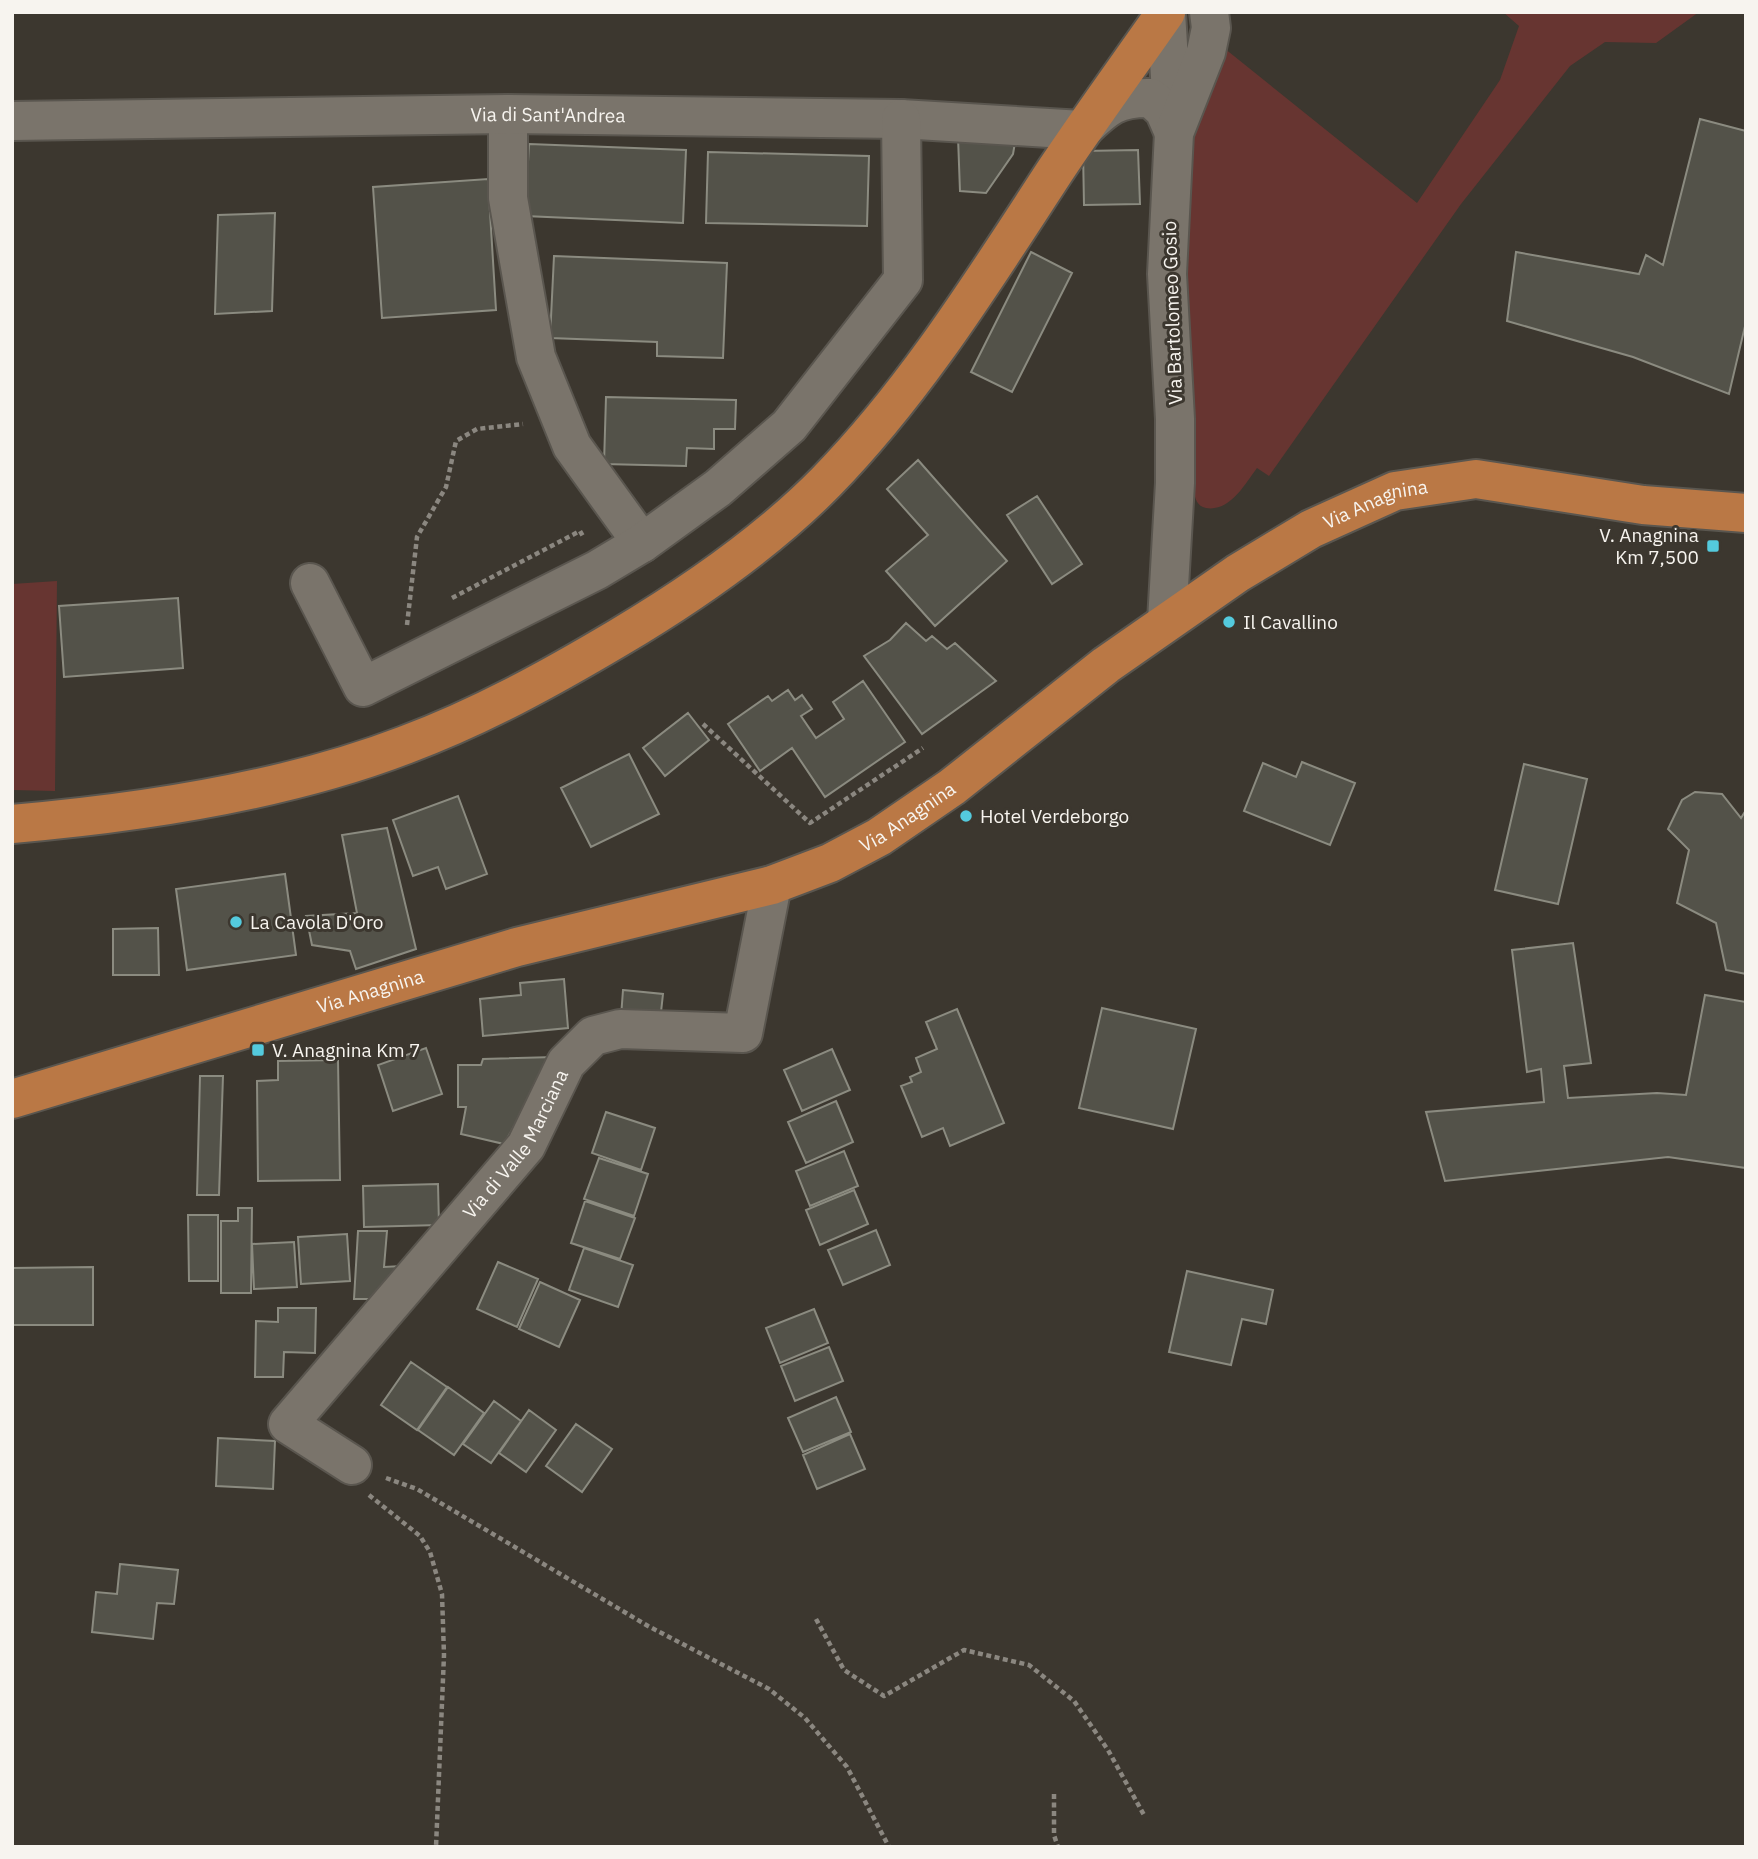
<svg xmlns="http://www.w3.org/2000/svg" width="1758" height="1859" viewBox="0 0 1758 1859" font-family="'IBM Plex Sans',sans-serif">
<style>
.green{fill:#673531}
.building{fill:#535249;stroke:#8b8b80;stroke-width:2}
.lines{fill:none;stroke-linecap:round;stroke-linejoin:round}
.minor-casing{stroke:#5a564f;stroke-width:42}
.major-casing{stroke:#5a564f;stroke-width:42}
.path{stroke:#8b8780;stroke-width:4.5;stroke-dasharray:5 3.5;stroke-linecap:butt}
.minor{stroke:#7a746b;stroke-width:38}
.major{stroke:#ba7845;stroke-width:38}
.poi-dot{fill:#54cadd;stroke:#3c372f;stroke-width:2.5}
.labels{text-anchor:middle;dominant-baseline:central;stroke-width:6;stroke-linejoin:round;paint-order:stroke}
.street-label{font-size:19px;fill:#f7f4ef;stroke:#3c372f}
.poi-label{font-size:19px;fill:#f7f4ef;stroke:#3c372f;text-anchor:start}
</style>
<rect width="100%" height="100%" fill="#3c372f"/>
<path class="green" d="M1503 12H1699L1656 43 1605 42 1570 66 1461 204 1269 476 1257 468C1245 484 1230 512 1206 508 1197 506 1195 499 1194 491L1182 312 1192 132 1224 48 1417 203 1500 80 1519 26Z
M57 581 55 791 12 790V584Z"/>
<path class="building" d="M1700 119 1746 131V322L1729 394 1633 357 1507 321 1516 252 1639 274 1646 255 1663 265Z
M958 137H1016L1013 154 986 193 960 191Z
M529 144 686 150 683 223 525 216Z
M1138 150 1140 204 1084 205 1083 151Z
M708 152 869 156 867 226 706 223Z
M488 179 496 310 382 318 373 187Z
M275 213 272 311 215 314 218 215Z
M1031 252 1072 273 1012 392 971 372Z
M554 256 727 263 723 358 657 356V342L550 338Z
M606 397 736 400 735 429H714V449L687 448 686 466 604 464Z
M918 460 1007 561 935 626 886 571 928 535 887 489Z
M1037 496 1082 564 1052 584 1007 515Z
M178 598 183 668 64 677 59 606Z
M906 623 926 641 932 636 947 649 955 643 996 681 922 734 864 656 890 640Z
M863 681 905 742 825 797 792 748 760 771 728 724 768 696 772 701 788 690 795 700 802 695 812 709 801 716 816 738 844 719 833 702Z
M688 713 709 740 665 776 643 748Z
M629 754 659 814 591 847 561 788Z
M1302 762 1355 783 1330 845 1244 811 1263 763 1296 777Z
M1524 764 1587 779 1558 904 1495 890Z
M1695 792 1722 794 1741 818 1746 810V974L1726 970 1716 923 1677 903 1689 850 1668 829 1682 800Z
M458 796 487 874 446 889 438 867 413 876 393 820Z
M387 828 416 949 356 969 350 951 312 945 306 916 357 913 342 835Z
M285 874 296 955 187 970 176 889Z
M158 928 159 975H113V929Z
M1573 943 1591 1063 1564 1066 1568 1098 1657 1093 1686 1095 1705 995 1746 1002V1168L1668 1157 1445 1181 1426 1112 1544 1102 1541 1069 1527 1072 1512 950Z
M564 979 568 1028 483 1036 480 999 521 995 520 983Z
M623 990 663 994 660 1021 621 1017Z
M1102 1008 1196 1029 1173 1129 1079 1108Z
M957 1009 1004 1123 950 1146 943 1128 922 1137 901 1086 912 1082 910 1077 921 1072 916 1058 937 1049 926 1022Z
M426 1048 442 1094 393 1111 378 1065Z
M832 1049 850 1090 802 1111 784 1070Z
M554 1057 504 1144 461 1134 466 1107H458V1065H481L483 1059Z
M338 1060 340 1180 258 1181 257 1081 278 1080V1061Z
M200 1076H223L219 1195H197Z
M836 1101 853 1142 806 1163 788 1122Z
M606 1112 655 1128 641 1170 592 1153Z
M844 1151 858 1186 810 1206 796 1171Z
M599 1158 648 1174 634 1216 584 1199Z
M438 1184 439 1225 364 1227 363 1186Z
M854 1190 868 1224 820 1245 806 1210Z
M585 1201 635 1218 620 1259 571 1243Z
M238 1208H252L251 1293H221V1221H238Z
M188 1215H218V1281H189Z
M876 1230 890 1265 843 1285 828 1250Z
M358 1231H387L384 1267 401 1266 381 1299H354Z
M347 1234 350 1281 301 1284 298 1237Z
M294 1242 297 1287 254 1289 252 1244Z
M584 1248 633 1265 618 1307 569 1290Z
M498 1262 538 1279 517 1327 477 1309Z
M93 1267V1325H12V1268Z
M1187 1271 1273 1290 1266 1324 1242 1319 1231 1365 1169 1352Z
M540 1282 580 1300 559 1347 519 1329Z
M278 1308H316L315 1353 284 1352 283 1377H255L256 1321 278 1322Z
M814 1309 828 1343 780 1363 766 1328Z
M829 1347 843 1381 795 1401 781 1366Z
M411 1362 447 1387 417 1430 381 1405Z
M448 1387 484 1413 454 1455 418 1430Z
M836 1397 851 1432 803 1452 788 1418Z
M494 1401 521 1421 491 1463 463 1444Z
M529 1410 556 1430 526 1472 499 1453Z
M576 1424 612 1449 582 1492 546 1466Z
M850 1434 865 1469 817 1489 803 1455Z
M218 1438 275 1441 273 1489 216 1486Z
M120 1564 178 1570 174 1604 157 1603 153 1639 92 1632 96 1592 117 1594Z"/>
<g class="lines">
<defs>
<g id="minor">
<path d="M1166 13 1173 124"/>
<path d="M508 114V198L536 357 572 446 642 543"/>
<path id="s1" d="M12 121 508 114 901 119 1082 130C1106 107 1116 97 1151 98L1164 110 1174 133"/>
<path d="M310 583 363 687 597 570 642 543 718 488 789 426 903 280 901 119"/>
<path d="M1167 621 1175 483V419L1167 274 1174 133 1206 52 1211 28 1209 12"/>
<path id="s2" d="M352 1465 288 1424 526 1146 566 1063 593 1036 620 1029 743 1033 772 885"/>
</g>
<g id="major">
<path d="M12 824C140 813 285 791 405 745 480 717 549 679 618 638 692 594 765 544 826 482 916 390 985 278 1055 171 1091 117 1129 65 1166 12"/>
<path id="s3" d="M12 1099 517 947 772 885 830 863 879 837 952 787 1106 665 1238 573 1311 529 1395 491 1476 479 1643 505 1746 513"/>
</g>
</defs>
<use href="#minor" class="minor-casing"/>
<use href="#major" class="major-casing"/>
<path class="path" d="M452 598 580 531 584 538
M407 625 417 537 446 487 456 441 477 429 523 424
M703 724 810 823 923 748
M386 1478 417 1489 648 1626 769 1689 805 1718 847 1767 889 1847
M369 1495 420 1536 430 1552 442 1594 444 1655 436 1847
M816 1619 844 1670 884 1696 964 1650 1029 1665 1074 1701 1108 1750 1144 1815
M1054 1794V1835L1058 1847"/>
<use href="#minor" class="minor"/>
<use href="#major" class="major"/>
</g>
<g class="poi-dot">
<rect x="1706" y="539" width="14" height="14" rx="3.5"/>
<circle cx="1229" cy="622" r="7"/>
<circle cx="966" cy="816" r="7"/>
<circle cx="236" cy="922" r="7"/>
<rect x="251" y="1043" width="14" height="14" rx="3.5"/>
</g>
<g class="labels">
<g class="street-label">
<text stroke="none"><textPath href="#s1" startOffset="536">Via di Sant'Andrea</textPath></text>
<text transform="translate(1172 313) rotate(-92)">Via Bartolomeo Gosio</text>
<text stroke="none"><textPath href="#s3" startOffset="1508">Via Anagnina</textPath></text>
<text stroke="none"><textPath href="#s3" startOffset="942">Via Anagnina</textPath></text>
<text stroke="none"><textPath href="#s3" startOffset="374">Via Anagnina</textPath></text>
<text stroke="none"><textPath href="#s2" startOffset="438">Via di Valle Marciana</textPath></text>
</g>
<g class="poi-label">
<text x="1699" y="535" text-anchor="end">V. Anagnina<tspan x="1699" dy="22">Km 7,500</tspan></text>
<text x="1243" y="622">Il Cavallino</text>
<text x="980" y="816">Hotel Verdeborgo</text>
<text x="250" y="922">La Cavola D'Oro</text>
<text x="272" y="1050">V. Anagnina Km 7</text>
</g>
</g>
<rect width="1758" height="1859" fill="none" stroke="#f7f4ef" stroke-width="28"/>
</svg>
